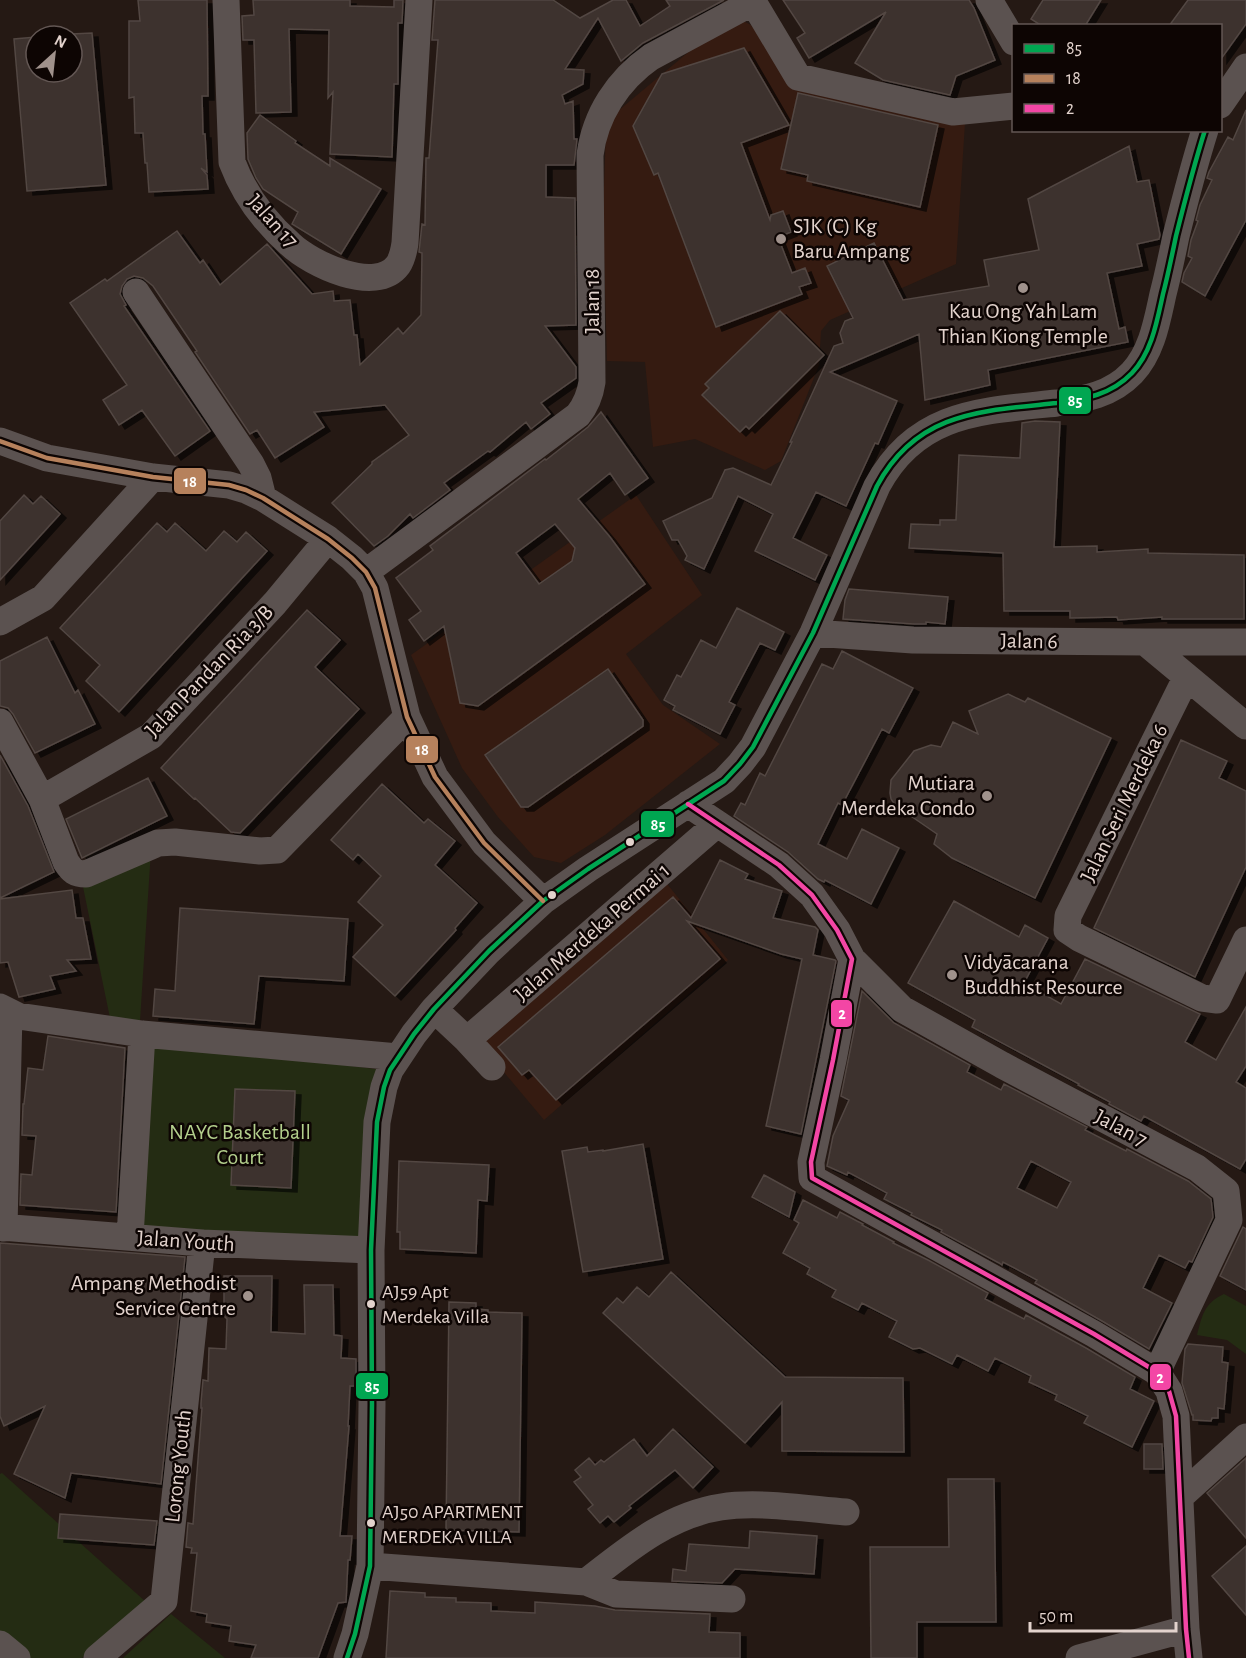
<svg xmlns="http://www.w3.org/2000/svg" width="1246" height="1658" viewBox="0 0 1246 1658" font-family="'Alegreya Sans',sans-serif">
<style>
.built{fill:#351b11}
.green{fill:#242c13}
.building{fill:#3c312d;stroke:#524743;stroke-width:1.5;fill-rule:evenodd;filter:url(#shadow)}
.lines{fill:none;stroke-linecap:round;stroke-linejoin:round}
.minor{stroke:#5b5250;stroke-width:27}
.bus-1-casing{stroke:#0d0503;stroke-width:9}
.bus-2-casing{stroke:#0d0503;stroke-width:9}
.bus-3-casing{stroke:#0d0503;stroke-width:9}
.bus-1{stroke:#00a651;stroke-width:4.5}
.bus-2{stroke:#b6815c;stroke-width:4.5}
.bus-3{stroke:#f346a5;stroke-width:4.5}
.poi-dot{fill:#a0928c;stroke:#0d0503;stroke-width:2}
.bus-dot{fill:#e3d3cd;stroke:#0d0503;stroke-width:2}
.labels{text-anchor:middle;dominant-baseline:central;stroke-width:5;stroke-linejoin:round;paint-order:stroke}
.bus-label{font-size:20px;fill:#e3d3cd;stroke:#0d0503;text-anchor:start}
.street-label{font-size:22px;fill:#e3d3cd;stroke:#0d0503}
.poi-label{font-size:22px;fill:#e3d3cd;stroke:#0d0503;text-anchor:start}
.park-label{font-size:22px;fill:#b3cf8c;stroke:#0d0503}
.line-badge{stroke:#0d0503;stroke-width:2}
.badge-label{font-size:16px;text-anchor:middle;font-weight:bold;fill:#fff}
</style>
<defs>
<filter id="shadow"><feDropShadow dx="6" dy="4" stdDeviation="0" flood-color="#0009"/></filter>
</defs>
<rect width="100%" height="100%" fill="#251914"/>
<path class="built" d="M743 21 751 25 795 83 965 123 956 264 830 320 821 331 819 365 781 461 765 470 695 439 653 447 645 362 607 361 603 215 606 129 618 111 691 50Z
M636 495 702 595 626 654 663 705 720 744 605 835 561 863 534 857 498 817 462 768 411 655Z
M664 880 728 960 544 1120 477 1040Z"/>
<path class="green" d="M151 850 140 1021 110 1018 82 882Z
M149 1040 383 1070 362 1236 206 1238 138 1232Z
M1224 1294 1246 1306V1354L1227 1340 1197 1335C1202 1316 1204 1303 1224 1294Z
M2 1473 146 1602 82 1658H30L0 1631V1474Z
M171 1614 225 1658H123Z"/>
<path class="building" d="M138 0H207L208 96H202L203 134H205L207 172 201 168 207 175 208 189 149 192 147 163H145L143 133H135L134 97 129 98V21H140Z
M253 0H350V6L394 7V0H403L402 23H398V84H394L392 157 330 154 333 92 328 98 329 30 289 29 291 112 256 113 254 40H243L242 16 254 15Z
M435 0H553L580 18 613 0H626L640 26 670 6 666 0H724L643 43 621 61 598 18 565 69 584 70 583 84 562 95 565 104 573 101 574 139H577L574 165H546V197L575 198 576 325 545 326 576 367V378L541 403 550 414 531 429 526 422 490 452 488 451 444 483 450 490 413 518 410 514 388 536 374 546 332 503 372 464V462L409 435 385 405 314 412 324 427 275 458 257 430 250 434 195 352 197 351 153 286 143 278 134 276 127 279 122 286 120 294 126 305 124 306 210 431 175 456 142 410 119 425 103 400 127 385 70 303 105 279 107 281 177 231 200 263 203 260 220 285 267 244 312 294 333 291 334 301 350 300 354 335H357L360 365 398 328 403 334 421 315 422 253 419 252 422 224 425 225 426 158H429L438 40H432Z
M783 0H969L974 8 995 60 956 76 950 95 883 80 855 63 886 12 809 58 797 38 805 33Z
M1043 0H1101L1085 26H1042L1031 19Z
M1188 0H1246V24L1221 59V26H1169Z
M92 33 106 185 27 191 14 39 36 37V72H72V34Z
M744 48 789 125 741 143 770 220 771 215 783 211 791 232 778 237 792 273 805 268 811 283 799 287 802 294 716 327 658 173 654 175 633 126 662 74Z
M798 93 938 125 920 207 807 181 808 175 781 169Z
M1246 110V220L1205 296 1182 282 1184 273 1192 258 1188 256 1191 240 1198 221 1196 220 1200 205 1212 180 1207 178 1209 172 1228 137 1233 140Z
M260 115 296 141 295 143 330 166V158L381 189 341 254 292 224 298 212 263 189 256 178 248 159 247 133Z
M1129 146 1137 182 1149 180 1160 235 1159 239 1137 244 1142 266 1107 273 1119 329 1125 327 1128 342 988 370 990 385 925 400 919 334 830 372 897 401 878 444 875 443 846 506 816 492 793 538 827 555 815 580 755 551 773 514 738 496 704 569 685 560 687 556 678 540H672L663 521 712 498 725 470 733 468 771 485 792 442H790L834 346 843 343 840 333 845 321 853 318 827 266 874 243 903 300 989 286 984 260 1039 250 1028 199Z
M780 311 824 355 749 429 746 426 740 432 702 395 709 388 705 384Z
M601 412 648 478 625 495 610 473 578 499 610 537 645 584 478 706 460 703 444 626 424 641 409 620 421 611 396 578 433 550 430 546 545 459 546 460 588 427ZM555 524 575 548 572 561 539 584 516 553Z
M1035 421 1060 422 1054 547 1097 546V552L1148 549V553L1244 555V619H1162V617L1118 620 1117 617 1070 618V611H1004L1003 553 909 548 911 524 940 525V520H956L959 455 1020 458 1022 423Z
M24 495 33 504 41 496 60 514 0 580V521Z
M157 523 167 532 175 523 206 551 224 531 237 542 246 532 267 551 119 712 86 681 100 665 60 628Z
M849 589 948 597 945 624 926 622V624H914L843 619 845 600Z
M737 608 784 632 775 650 760 643 729 702 735 705 720 734 673 710 675 706 664 700 677 675 681 677 701 640 716 648Z
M307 610 340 640 315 667 359 709 240 833 231 832 195 798 194 799 161 768Z
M47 637 75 693 78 690 95 724 35 753 13 714 8 708 0 706V661Z
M842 651 913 688 889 733 882 729 842 805 838 803 818 844 847 859 862 829 899 848 871 904 825 880 824 882 818 879 788 852 734 816 741 803 745 805 760 773 765 776 822 664 833 669Z
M608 669 643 720V726L528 807H521L485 755Z
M1008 694 1025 702 1028 698 1111 738 1035 898 952 858 934 844 937 834 895 805 891 799 890 793 891 780 914 751 931 745 941 747 953 722 978 734 969 711Z
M1181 740 1227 761 1219 778 1246 791V867L1195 977 1094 928Z
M0 755 28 806 54 872 0 898Z
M148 778 167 816 82 858 66 819Z
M382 784 424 823 428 819 455 841 435 865 477 903 455 928 456 930 395 996 353 957 383 925 358 902 381 876 358 854 353 860 331 840Z
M720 860 748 874 745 879 782 891 773 918 815 927 818 930 813 955 835 960 836 961 801 1134 766 1126 802 959 781 954 687 921 720 959 556 1100 529 1070 522 1075 498 1047 673 897 691 918Z
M72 890 76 918H83L91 959 67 960 76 971 50 976 55 989 19 997 8 962 0 963V899Z
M954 901 1019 937 1025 925 1048 938 1024 983 1061 1004 1085 959 1200 1014 1185 1042 1216 1060 1246 1007V1066L1236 1082 1246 1088V1159L1240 1169 1144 1116 1141 1121 1109 1104 1110 1102 1078 1085 1079 1084 972 1027 975 1020 908 983Z
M180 908 348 919 344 981 259 976 254 1024 153 1016 155 989 175 991Z
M862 991 894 1023 970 1065 967 1072 1001 1090 1004 1084 1087 1127 1085 1130 1126 1151 1127 1149 1188 1181 1211 1199 1213 1217 1192 1262 1189 1261 1185 1268 1159 1255 1143 1288 1172 1303 1149 1349 1102 1321 1035 1283 1037 1280 1003 1262 1002 1265 999 1263 941 1232 942 1230 911 1215 912 1213 884 1199 887 1193 848 1172 847 1175 827 1166 833 1136 849 1100 841 1096ZM1031 1161 1071 1182 1057 1208 1017 1188Z
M48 1036 125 1048 116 1212 20 1205 21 1174 32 1175 36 1136 22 1135 23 1104H24L28 1068 43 1070Z
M235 1089 295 1091 291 1188 231 1185Z
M643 1144 663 1259 583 1272 562 1151 587 1147 588 1152 603 1150V1151Z
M399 1161 489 1165 487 1201 478 1200 476 1253 400 1249V1232H397Z
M764 1175 795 1192 789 1217 752 1197Z
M803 1200 837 1218 840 1212 857 1221 863 1224 862 1225 894 1242 893 1243 928 1260 988 1293 985 1299 1024 1319 1026 1315 1086 1348 1135 1377 1130 1389 1154 1401 1132 1447 1084 1423 1088 1416 1055 1400 1057 1395 1029 1382 1031 1376 995 1358 988 1371 957 1355 952 1364 920 1348 913 1349 889 1337 897 1321 862 1303 858 1310 832 1297 836 1290 807 1274 810 1268 783 1253 799 1223 794 1220Z
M1243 1227 1246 1229V1290L1220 1276Z
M0 1243 185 1257 161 1484 71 1473 65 1498 14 1474 45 1406 4 1426 0 1416Z
M671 1272 785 1377 903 1378 904 1452 782 1451V1402L745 1443 603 1313 617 1298 623 1303 637 1287 649 1297Z
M224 1276H272L271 1332 305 1334 304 1285H333L334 1335 342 1336 341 1358 356 1359V1386H350L348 1426H349L340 1536H352L350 1560H348L346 1602 338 1603 318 1658H251L256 1645 229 1641 231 1626 206 1622 207 1614 191 1611 197 1553H191L192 1548 186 1547 188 1523 193 1524 202 1408H201V1403L203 1380 208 1381 209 1348 226 1349 227 1319 224 1316Z
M449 1302 476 1303V1309L488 1310V1312L522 1313 519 1532 446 1530Z
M1188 1344 1223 1347 1222 1362 1228 1363 1224 1409 1218 1408V1418H1212L1211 1421 1193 1420V1415H1192L1182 1383 1185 1349Z
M673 1429 713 1467 693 1488 675 1470 629 1506 631 1508 614 1522 608 1516 600 1523 588 1509 593 1505 574 1482 581 1477 575 1470 589 1458 595 1465 601 1460 604 1462 634 1439 647 1456Z
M1144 1444H1162L1163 1469H1144Z
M1246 1458V1538L1207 1493Z
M948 1479H994L996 1622H917V1658H871L870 1547H949Z
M60 1514 157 1521 154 1545 58 1538Z
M750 1531 817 1536 814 1574 735 1569 722 1583 672 1581 673 1569 686 1571 689 1544 749 1548Z
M1246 1546V1615L1212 1576Z
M390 1591 425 1593V1597L456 1598V1602L491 1603V1611L535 1613V1602L595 1606 615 1610 710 1614 709 1632 740 1633V1658H386Z"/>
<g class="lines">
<path class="minor" d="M226 0 232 162C244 194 265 222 290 244 311 264 376 295 398 265 402 259 404 250 405 243L419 0
M752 0 798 77 953 112 1014 106
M989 0 1014 42
M1220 105 1246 67
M136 292 251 464 258 478 263 498
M0 441 47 458 153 477 229 485 246 490 263 498 328 539 352 558 366 572 375 588 407 717 435 777 484 843 543 901
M366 572 578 415C586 405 590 396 592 382L590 155C595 115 618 80 651 57L753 2
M0 622 43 598 153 477
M813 633 913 640 1145 642H1246
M1145 642 1246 726
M1186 678 1068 916 1067 930 1079 938 1202 998 1217 1000 1246 940
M0 722 42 799 66 862C72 871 75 874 86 874L158 843 175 842 260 851 277 850 407 717
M42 799 151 736 275 603 328 539
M688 804 779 865 812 895 837 930 852 959 833 1060 811 1162 812 1178 1094 1334 1157 1372 1169 1391 1176 1416 1186 1629 1189 1658
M852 959 902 1009 1002 1065 1197 1168 1226 1191 1229 1220 1157 1372
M0 1007 18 1016 142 1034 398 1057
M434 1009 467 1040 492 1067
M467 1040 717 824
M0 1227 202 1243 371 1250
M4 1228 9 1012
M130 1237 142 1034
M1181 1496 1246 1437
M370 1566 586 1582C627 1550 668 1515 721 1507 758 1501 808 1509 846 1512
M586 1582 616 1594 732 1599
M0 1644 17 1658
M97 1658 164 1601 202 1243
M347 1658 355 1634 370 1566 372 1404 371 1250 377 1122 384 1087 390 1070 414 1034 434 1009 489 951 543 901 588 869 724 781 740 764 753 747 813 633 877 486C917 411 983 411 1057 403 1085 399 1111 395 1132 373 1152 352 1157 321 1163 294 1168 275 1172 255 1176 236 1185 200 1194 165 1205 130
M1079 1658 1186 1629"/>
<defs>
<path id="bus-1" d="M347 1658 355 1634 370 1566 372 1404 371 1250 377 1122 384 1087 390 1070 414 1034 434 1009 489 951 543 901 588 869 724 781 740 764 753 747 813 633 877 486C917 411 983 411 1057 403 1085 399 1111 395 1132 373 1152 352 1157 321 1163 294 1168 275 1172 255 1176 236 1185 200 1194 165 1205 130"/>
<path id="bus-2" d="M0 441 47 458 153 477 229 485 246 490 263 498 328 539 352 558 366 572 375 588 407 717 435 777 484 843 543 901"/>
<path id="bus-3" d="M688 804 779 865 812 895 837 930 852 959 833 1060 811 1162 812 1178 1094 1334 1157 1372 1169 1391 1176 1416 1186 1629 1189 1658"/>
</defs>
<use href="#bus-1" class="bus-1-casing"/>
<use href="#bus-2" class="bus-2-casing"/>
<use href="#bus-3" class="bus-3-casing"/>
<use href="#bus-1" class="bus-1"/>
<use href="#bus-2" class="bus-2"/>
<use href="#bus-3" class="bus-3"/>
</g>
<g class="poi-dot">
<circle cx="781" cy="239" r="6"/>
<circle cx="1023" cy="288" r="6"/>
<circle cx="987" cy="796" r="6"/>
<circle cx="952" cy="975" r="6"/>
<circle cx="248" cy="1296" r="6"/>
</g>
<g class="bus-dot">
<circle cx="630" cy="842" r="5"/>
<circle cx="552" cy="895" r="5"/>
<circle cx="371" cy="1304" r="5"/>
<circle cx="371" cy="1523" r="5"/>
</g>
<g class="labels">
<g class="bus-label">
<text x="382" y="1292">AJ59 Apt<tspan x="382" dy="25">Merdeka Villa</tspan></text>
<text x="382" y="1512">AJ50 APARTMENT<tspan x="382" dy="25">MERDEKA VILLA</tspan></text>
</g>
<g class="street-label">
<text transform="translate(273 221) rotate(48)">Jalan 17</text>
<text transform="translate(592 301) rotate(-90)">Jalan 18</text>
<text transform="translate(1029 641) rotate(1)">Jalan 6</text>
<text transform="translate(209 671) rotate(-46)">Jalan Pandan Ria 3/B</text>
<text transform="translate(1124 803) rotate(-64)">Jalan Seri Merdeka 6</text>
<text transform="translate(592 932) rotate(-41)">Jalan Merdeka Permai 1</text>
<text transform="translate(1121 1128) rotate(28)">Jalan 7</text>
<text transform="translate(186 1241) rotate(4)">Jalan Youth</text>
<text transform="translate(178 1466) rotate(-84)">Lorong Youth</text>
</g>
<g class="poi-label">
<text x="793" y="226">SJK (C) Kg<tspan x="793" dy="25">Baru Ampang</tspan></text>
<text x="1023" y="311" text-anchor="middle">Kau Ong Yah Lam<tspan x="1023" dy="25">Thian Kiong Temple</tspan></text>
<text x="975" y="783" text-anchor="end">Mutiara<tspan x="975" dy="25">Merdeka Condo</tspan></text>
<text x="964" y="962">Vidyācaraṇa<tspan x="964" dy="25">Buddhist Resource</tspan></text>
<text x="236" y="1283" text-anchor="end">Ampang Methodist<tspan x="236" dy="25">Service Centre</tspan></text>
</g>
<g class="park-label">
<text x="240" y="1132">NAYC Basketball<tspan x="240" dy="25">Court</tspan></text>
</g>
</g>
<g class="line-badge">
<rect x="1058" y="386" width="34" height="29" rx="6" fill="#00a651"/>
<rect x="173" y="467" width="34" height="28" rx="6" fill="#b6815c"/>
<rect x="405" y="735" width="34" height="29" rx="6" fill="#b6815c"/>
<rect x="640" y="810" width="35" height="28" rx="6" fill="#00a651"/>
<rect x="830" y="999" width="23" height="29" rx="6" fill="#f346a5"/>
<rect x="1149" y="1363" width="23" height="28" rx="6" fill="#f346a5"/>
<rect x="355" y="1372" width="34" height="28" rx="6" fill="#00a651"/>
</g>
<g class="badge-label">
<text x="1075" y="406">85</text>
<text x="190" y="487">18</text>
<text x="422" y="755">18</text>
<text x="658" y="830">85</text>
<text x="842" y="1019">2</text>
<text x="1160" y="1383">2</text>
<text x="372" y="1392">85</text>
</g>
<rect x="1012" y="24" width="210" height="108" fill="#0d0503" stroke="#635754" stroke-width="1.5"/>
<rect x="1024" y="44" width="30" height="9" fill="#00a651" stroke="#635754" stroke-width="1.5"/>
<text x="1066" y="54" font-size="18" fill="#e3d3cd">85</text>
<rect x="1024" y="74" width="30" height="9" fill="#b6815c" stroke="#635754" stroke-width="1.5"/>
<text x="1066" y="84" font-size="18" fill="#e3d3cd">18</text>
<rect x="1024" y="104" width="30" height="9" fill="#f346a5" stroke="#635754" stroke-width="1.5"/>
<text x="1066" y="114" font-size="18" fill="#e3d3cd">2</text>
<g transform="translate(54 54) rotate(27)"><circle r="28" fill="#0d0503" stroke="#635754" stroke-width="1.5"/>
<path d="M0-4.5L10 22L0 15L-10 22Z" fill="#a0928c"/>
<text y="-9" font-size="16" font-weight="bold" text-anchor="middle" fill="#e3d3cd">N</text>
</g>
<path d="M1030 1622v9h146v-9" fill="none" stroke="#e3d3cd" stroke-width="3"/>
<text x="1039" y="1622" font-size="18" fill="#e3d3cd" stroke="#0d0503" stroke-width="4.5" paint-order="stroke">50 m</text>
</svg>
